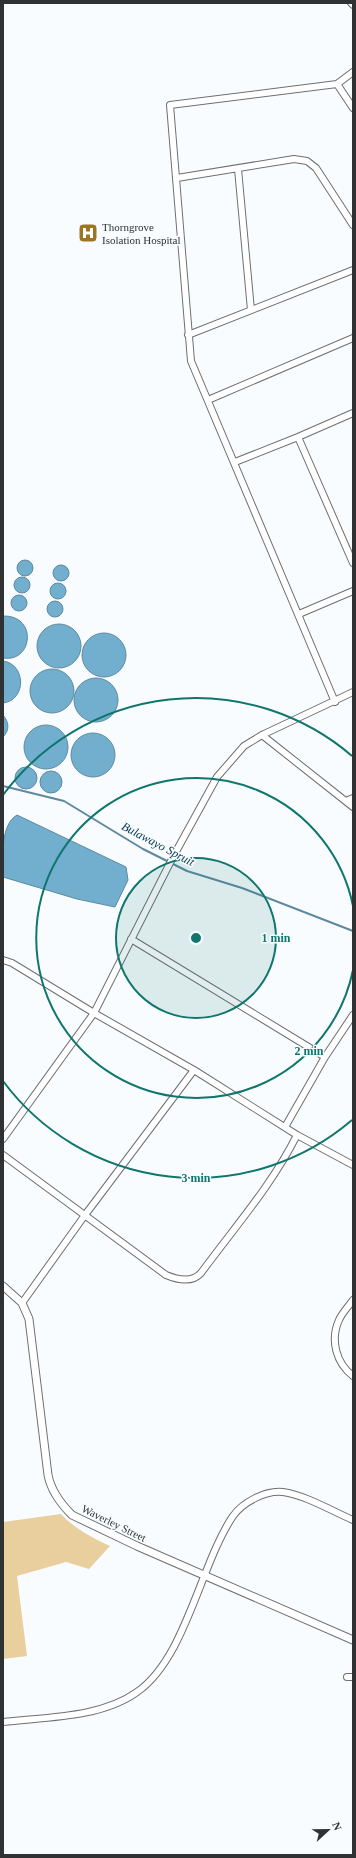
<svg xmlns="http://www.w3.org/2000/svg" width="356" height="1858" viewBox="0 0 356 1858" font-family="Georgia,serif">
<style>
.green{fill:#e9ce9e}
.water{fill:#72afce;stroke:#5e899f}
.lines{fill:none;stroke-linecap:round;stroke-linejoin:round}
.stream{stroke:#5e899f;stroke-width:2}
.minor-casing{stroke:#6c7072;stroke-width:8}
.tertiary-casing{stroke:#6c7072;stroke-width:9}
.minor{stroke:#fff;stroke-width:6}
.tertiary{stroke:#fff;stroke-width:7}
.ring{fill:none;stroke:#0f766e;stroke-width:2}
.labels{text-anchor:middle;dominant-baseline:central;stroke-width:3;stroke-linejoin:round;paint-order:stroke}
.poi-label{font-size:11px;fill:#2f3132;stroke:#f8fcfe;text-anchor:start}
.street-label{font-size:11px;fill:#2f3132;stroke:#f8fcfe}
.water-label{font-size:12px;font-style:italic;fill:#00364b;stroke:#f8fcfe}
.centre{fill:#0f766e;stroke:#f8fcfe;stroke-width:2}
.ring-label{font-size:12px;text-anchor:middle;font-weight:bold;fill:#0f766e;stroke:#f8fcfe;stroke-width:3;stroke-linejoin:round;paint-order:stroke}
</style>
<rect width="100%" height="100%" fill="#f8fcfe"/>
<path class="green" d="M61 1514C75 1529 91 1537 110 1546L89 1569 66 1562 17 1576 27 1656 3 1659V1522Z"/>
<path class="water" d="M17 568a8 8 0 1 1 16 0a8 8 0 1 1-16 0Z
M53 573a8 8 0 1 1 16 0a8 8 0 1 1-16 0Z
M14 585a8 8 0 1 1 16 0a8 8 0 1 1-16 0Z
M50 591a8 8 0 1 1 16 0a8 8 0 1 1-16 0Z
M11 603a8 8 0 1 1 16 0a8 8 0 1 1-16 0Z
M47 609a8 8 0 1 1 16 0a8 8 0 1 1-16 0Z
M3 616C38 615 33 663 3 658Z
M37 646a22 22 0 1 1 44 0a22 22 0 1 1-44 0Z
M82 655a22 22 0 1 1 44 0a22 22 0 1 1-44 0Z
M3 661C26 664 27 700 3 703Z
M30 691a22 22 0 1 1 44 0a22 22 0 1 1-44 0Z
M74 700a22 22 0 1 1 44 0a22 22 0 1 1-44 0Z
M3 715C9 722 10 730 3 737Z
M24 747a22 22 0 1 1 44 0a22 22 0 1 1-44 0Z
M71 755a22 22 0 1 1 44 0a22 22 0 1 1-44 0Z
M15 778a11 11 0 1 1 22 0a11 11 0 1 1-22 0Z
M40 782a11 11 0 1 1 22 0a11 11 0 1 1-22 0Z
M17 815 126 867 128 880 115 907 77 899 3 877C3 857 0 825 17 815Z"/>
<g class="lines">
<path class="stream" d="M3 786 64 801 143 849 187 871 242 888 353 931"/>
<defs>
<path id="minor" d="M351 3 353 5
M337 84 353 108
M238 169 251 310
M177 178 294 159 307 161 316 168 353 225
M188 335 353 270
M208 400 353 338
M298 437 353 563
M235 462 298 437 353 413
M299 614 353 591
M335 702 191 361 170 105 337 84 353 72
M262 735 353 807
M346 801 353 798
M131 939 325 1057
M3 960 12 963 94 1013 194 1070 297 1135 353 1165
M285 1127 325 1057 353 1015
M3 1139 94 1013 173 857 217 777 244 746 262 735 353 692
M3 1155 166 1275C178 1280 192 1283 201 1273 234 1228 272 1185 297 1135
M353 1300C348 1307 342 1313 339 1320 330 1340 336 1363 353 1376
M22 1303 85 1215 194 1070
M347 1677H353
M3 1722C46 1717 101 1718 137 1692 186 1658 200 1565 233 1516 243 1502 266 1490 283 1492 305 1495 332 1511 353 1520"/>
<path id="tertiary" d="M3 1286 22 1303 29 1319 48 1475C51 1491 61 1504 72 1515L137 1546 353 1640"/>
</defs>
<use href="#minor" class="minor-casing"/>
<use href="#tertiary" class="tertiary-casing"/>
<use href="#minor" class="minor"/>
<use href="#tertiary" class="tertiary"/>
</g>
<circle cx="196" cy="938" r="80" fill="#0f766e" fill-opacity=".12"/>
<g class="ring">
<circle cx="196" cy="938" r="80"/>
<path d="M353 970A160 160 0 1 1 353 906"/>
<path d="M352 1120A240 240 0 0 1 3 1081M3 795A240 240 0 0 1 352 756"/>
</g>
<defs>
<symbol id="hospital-square" viewBox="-11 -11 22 22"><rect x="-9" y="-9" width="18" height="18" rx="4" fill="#9d7623" stroke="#f8fcfe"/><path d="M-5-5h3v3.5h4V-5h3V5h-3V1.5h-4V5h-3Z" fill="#fff"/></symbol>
</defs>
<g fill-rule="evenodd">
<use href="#hospital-square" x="77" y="222" width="22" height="22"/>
</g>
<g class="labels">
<g class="poi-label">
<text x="102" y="227">Thorngrove<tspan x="102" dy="13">Isolation Hospital</tspan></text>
</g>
<g class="street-label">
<text transform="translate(114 1523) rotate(26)">Waverley Street</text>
</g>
<g class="water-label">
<text transform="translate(158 844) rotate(28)">Bulawayo Spruit</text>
</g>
</g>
<circle cx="196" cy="938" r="6" class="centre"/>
<g class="ring-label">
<text x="276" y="942">1 min</text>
<text x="309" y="1055">2 min</text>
<text x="196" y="1182">3 min</text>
</g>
<rect width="356" height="1858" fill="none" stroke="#2f3132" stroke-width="8"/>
<g transform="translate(328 1830) rotate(68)" stroke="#f8fcfe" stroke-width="3" paint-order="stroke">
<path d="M0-3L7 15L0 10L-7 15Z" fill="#2f3132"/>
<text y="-6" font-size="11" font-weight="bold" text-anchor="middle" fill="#2f3132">N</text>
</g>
</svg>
